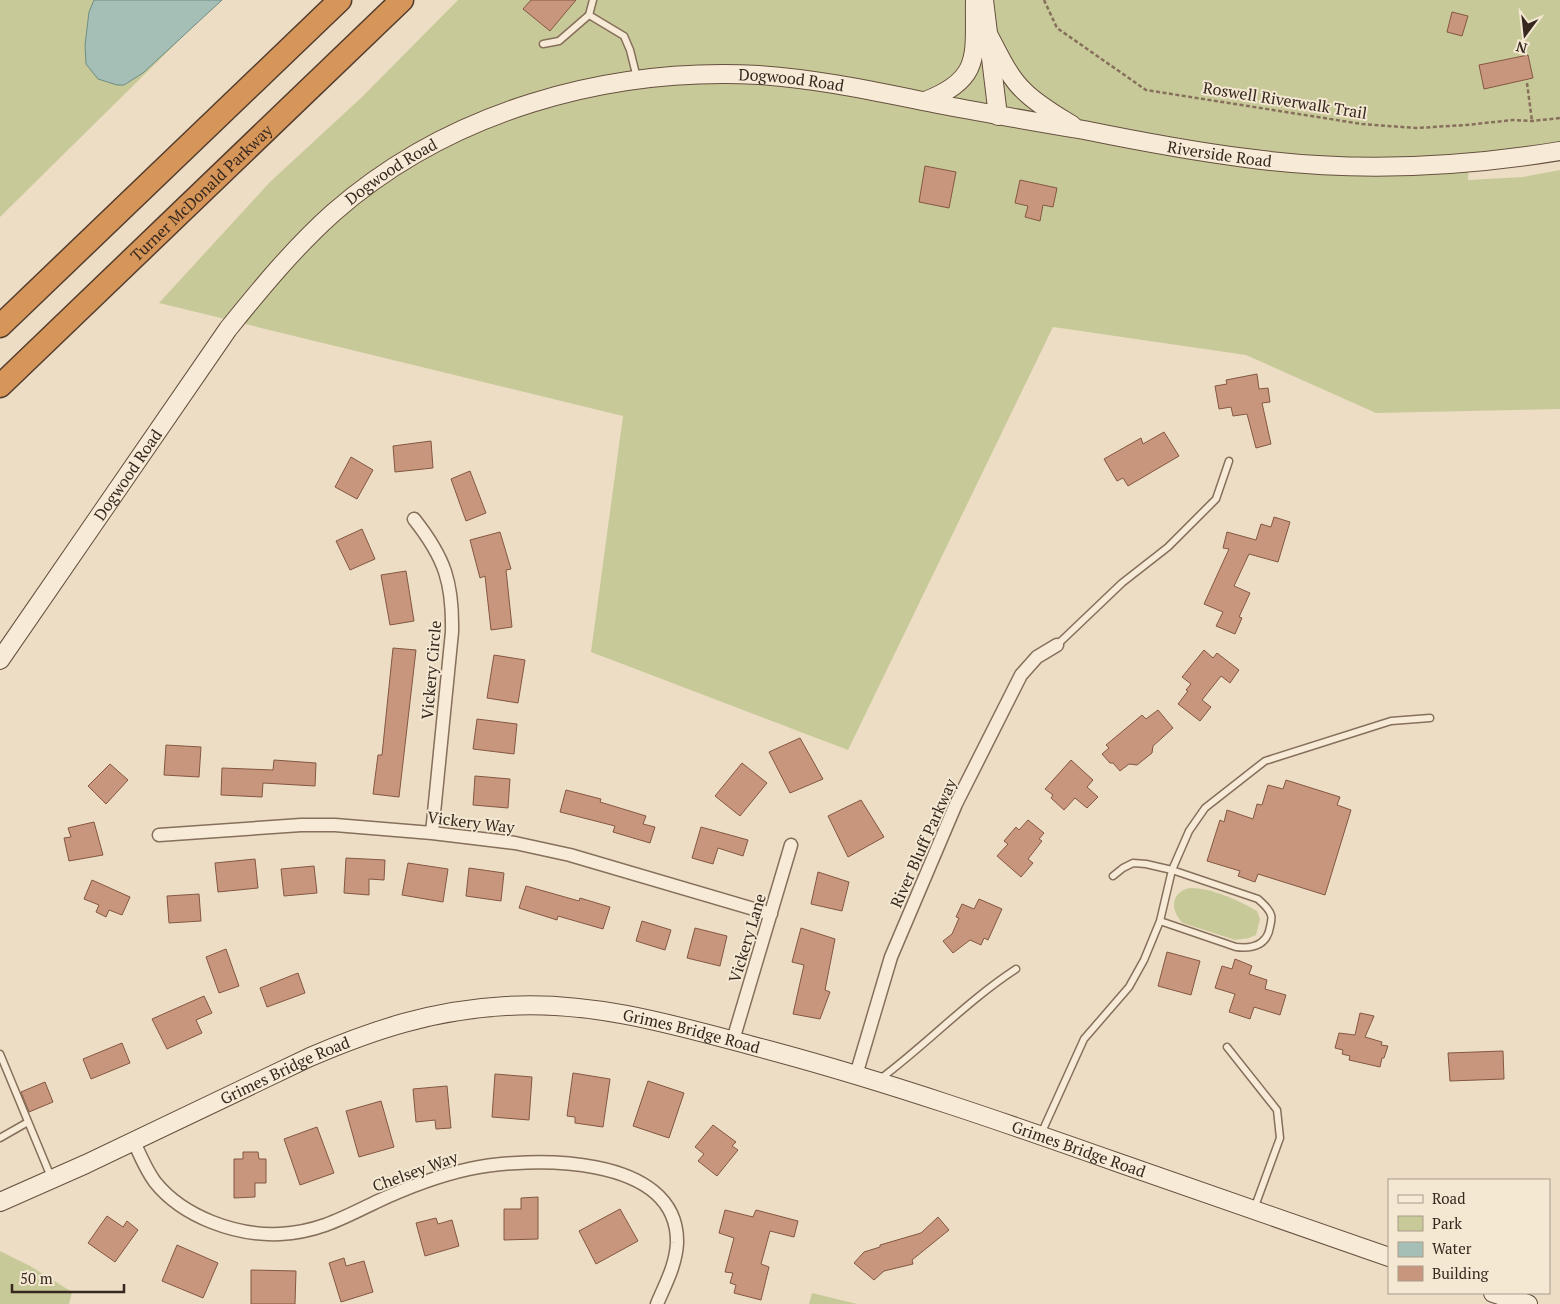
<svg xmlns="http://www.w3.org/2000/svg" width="1560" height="1304" viewBox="0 0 1560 1304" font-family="'PT Serif',serif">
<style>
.green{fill:#c8c999}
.water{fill:#a6bfb6;stroke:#6d8d83}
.building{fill:#c8967c;stroke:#845742}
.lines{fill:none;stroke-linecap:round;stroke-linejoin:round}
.lane-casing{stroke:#866f5b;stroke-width:9}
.street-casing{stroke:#866f5b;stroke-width:15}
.secondary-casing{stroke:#67503f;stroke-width:20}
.highway-casing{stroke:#543d2f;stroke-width:25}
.path{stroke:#866f5b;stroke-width:2.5;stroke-dasharray:4 2.5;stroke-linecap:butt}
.lane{stroke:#f7ebd7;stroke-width:6}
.street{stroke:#f7ebd7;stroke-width:12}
.secondary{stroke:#f7ebd7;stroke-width:18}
.highway{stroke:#d79659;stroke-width:22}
.labels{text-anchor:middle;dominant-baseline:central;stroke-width:4;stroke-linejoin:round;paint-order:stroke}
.street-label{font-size:16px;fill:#36281f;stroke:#f4e8d3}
</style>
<rect width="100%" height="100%" fill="#ecddc4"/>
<path class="green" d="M0 0H220L0 217Z
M458 0H1560V151L1469 162 1468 180 1523 177 1560 170V409L1376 413 1246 355 1053 327 848 750 591 652 623 416 159 303 270 182 362 97Z
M1190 888C1212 888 1238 900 1257 911L1260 919 1256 935 1249 938 1235 940 1183 923C1170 911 1170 892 1190 888Z
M0 1251 30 1266 72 1292 69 1304H0Z
M812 1293 857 1304H809Z"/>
<path class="water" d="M94 0H222L143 73 124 85H117L98 79 86 64 85 45 89 12Z"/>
<path class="building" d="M531 0H576L550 31 523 9Z
M1452 12 1468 16 1462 36 1447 32Z
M1528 55 1533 78 1484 89 1479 65Z
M925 166 956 172 949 208 919 202Z
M1020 180 1057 188 1053 207 1043 205 1040 221 1025 217 1028 206 1015 203Z
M1257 374 1259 389 1268 388 1270 402 1262 403 1271 444 1256 448 1247 414 1233 416 1231 407 1219 409 1215 386 1227 384 1226 380Z
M1164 432 1179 456 1128 486 1123 478 1117 481 1104 459 1141 438 1143 444Z
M431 441 433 468 395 472 393 446Z
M351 457 373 470 357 499 335 487Z
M470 471 486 513 466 521 451 479Z
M1274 517 1290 522 1278 562 1249 554 1234 586 1250 593 1239 617 1242 618 1235 634 1216 626 1223 612 1204 604 1229 549 1223 548 1227 532 1256 540 1261 524 1271 527Z
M362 529 375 559 350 570 336 541Z
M500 532 511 569 506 570 512 627 491 630 485 576 480 578 470 540Z
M406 571 414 621 390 625 381 575Z
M393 648 416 650 399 797 373 794 378 755H382Z
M1204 650 1213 658 1217 653 1239 670 1230 683 1221 676 1202 700 1211 707 1200 721 1178 704 1188 691 1186 690 1191 684 1182 677Z
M494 655 525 660 518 703 487 698Z
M1158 710 1173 728 1153 746 1152 753 1137 765 1129 764 1120 771 1113 763H1110L1102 754 1109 748 1106 745 1142 715 1146 719Z
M477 719 517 724 514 754 473 749Z
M800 738 823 779 790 793 769 752Z
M166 745 201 747 199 777 164 775Z
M274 760 316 763 315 786 263 783 262 797 221 795 222 768 273 770Z
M1071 760 1093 780 1087 787 1098 797 1087 808 1075 798 1064 810 1051 798 1053 795 1045 789Z
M742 763 767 783 740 816 715 796Z
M110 764 128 780 106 804 88 786Z
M475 776 510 779 508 808 473 805Z
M1286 780 1340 797 1337 805 1351 810 1325 895 1258 874 1255 882 1238 876 1240 871 1207 861 1220 820 1224 822 1227 810 1253 819 1257 804 1262 805 1268 785 1283 789Z
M566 790 601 799 600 802 646 816 643 824 655 827 650 843 613 832 615 826 560 812Z
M861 800 884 837 848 857 828 816Z
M1028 820 1044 833 1039 839 1042 841 1028 859 1033 863 1021 877 997 856 1008 844 1004 841 1016 827 1019 830Z
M94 822 103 855 69 861 64 838 71 837 68 828Z
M701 827 748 840 743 856 718 848 713 864 692 858Z
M346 858 385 860 384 880 369 879V895L344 893Z
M255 859 258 888 218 892 215 863Z
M408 863 448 869 443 902 402 895Z
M314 866 317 893 284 896 281 869Z
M469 868 504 873 501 901 466 896Z
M818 872 849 882 842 911 811 904Z
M92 880 130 897 122 915 109 910 106 917 96 912 99 905 84 899Z
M526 886 579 901 580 898 610 907 603 929 558 916 557 920 519 908Z
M199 894 201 921 169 923 167 896Z
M979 899 1002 909 988 940 984 938 981 945 970 940 953 953 943 941 952 934 959 918 956 917 962 904 974 909Z
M642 921 671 930 665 950 636 941Z
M695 928 727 936 720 966 687 958Z
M801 928 835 939 825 990 830 992 820 1019 793 1014 804 965 792 962Z
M226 949 239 986 219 993 206 957Z
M1167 952 1200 961 1191 995 1158 986Z
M1235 959 1252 966 1249 974 1267 980 1265 989 1286 995 1280 1015 1254 1007 1250 1019 1229 1012 1235 994 1215 988 1222 966 1232 969Z
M298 973 305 993 267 1007 260 988Z
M204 996 212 1013 196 1020 202 1033 167 1049 152 1019Z
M1360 1013 1374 1016 1365 1037 1382 1042 1381 1045 1388 1046 1384 1058H1382L1380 1067 1349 1060 1350 1056 1342 1054 1343 1050 1335 1048 1339 1033 1355 1035Z
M122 1043 130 1063 91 1079 83 1059Z
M1503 1051 1504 1079 1450 1081 1448 1053Z
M573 1073 610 1079 603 1127 575 1123V1117L567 1116Z
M495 1074 532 1077 529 1120 492 1117Z
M648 1081 684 1093 669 1138 633 1126Z
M45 1082 53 1102 29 1112 21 1092Z
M447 1086 451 1128 436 1129 435 1120 416 1122 413 1089Z
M381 1101 394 1147 359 1157 346 1111Z
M713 1125 736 1142 732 1146 738 1150 717 1176 698 1161 704 1154 695 1147Z
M317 1127 334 1173 300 1185 284 1139Z
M243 1152H258L259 1159H266V1183H255V1197L234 1198V1159H243Z
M538 1197V1239L504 1240V1209H521V1198Z
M620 1209 638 1241 596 1264 579 1231Z
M725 1210 753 1217 756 1210 798 1221 794 1237 770 1231 761 1264 769 1267 761 1300 734 1293 736 1285 730 1283 733 1273 725 1272 734 1238 719 1233Z
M107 1216 123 1227 127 1221 138 1230 115 1262 88 1243Z
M938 1217 949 1230 912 1260 913 1264 884 1271 874 1280 854 1263 864 1252 880 1247V1245L921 1233Z
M436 1218 438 1224 452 1220 459 1246 425 1256 416 1223Z
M177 1245 218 1263 203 1298 162 1281Z
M344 1258 346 1266 364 1261 373 1292 341 1302 329 1263Z
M251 1270 296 1271 295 1304H251Z"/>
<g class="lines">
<defs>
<path id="lane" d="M589 15 593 0
M543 44 559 41 589 15 624 36 630 50 637 78
M1057 645 1122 583 1168 547 1216 499 1229 461
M1113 876 1123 868 1133 863 1146 864 1172 870 1258 899C1262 903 1269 908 1271 915 1272 918 1271 923 1270 927 1267 945 1253 949 1236 947L1160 921
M1227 1047 1277 1110 1280 1138 1254 1209
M0 1054 51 1177
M880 1079C927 1044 967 1001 1016 969
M1041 1134 1084 1039 1129 987 1144 960 1160 921 1172 870 1189 831 1205 808 1265 761 1391 721 1430 718
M0 1138 28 1122"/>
<path id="street" d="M414 519C445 558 453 583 452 632L432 833
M159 835 301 825H335L432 833 515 843 570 855 771 914
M733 1040 791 845
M856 1075 891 957 956 804 1021 675 1037 657 1057 645
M134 1142C140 1155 146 1170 155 1182 183 1217 236 1236 280 1234 318 1232 343 1218 376 1202 406 1188 437 1176 469 1169 528 1156 679 1153 677 1243 676 1265 665 1285 657 1304"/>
<g id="secondary">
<path d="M984 0 998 116"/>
<path d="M988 34C999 54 1008 76 1024 91 1038 105 1056 115 1072 125"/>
<path d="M925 101C983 79 974 54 975 0"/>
<path id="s1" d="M0 660 228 329C261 288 294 248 333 213 449 111 607 67 759 75 821 79 882 93 943 105 990 114 1037 122 1084 130 1138 141 1191 151 1246 158 1349 172 1457 168 1560 151"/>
<path id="s2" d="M0 1202 86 1164 310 1057C375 1029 434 1010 506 1006 596 1000 685 1028 772 1051 891 1083 1006 1123 1122 1164 1211 1195 1300 1226 1389 1257"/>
<path d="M1493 1293 1528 1304"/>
</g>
<g id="highway">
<path d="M0 326 340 0"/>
<path id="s3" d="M0 386 402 0"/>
</g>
</defs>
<use href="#lane" class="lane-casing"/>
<use href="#street" class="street-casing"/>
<use href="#secondary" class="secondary-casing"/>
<use href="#highway" class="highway-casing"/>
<path class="path" d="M1044 0 1057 28 1146 90 1362 124 1416 128 1466 125 1513 120 1532 121 1560 118
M1527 83 1532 121"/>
<use href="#lane" class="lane"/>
<use href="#street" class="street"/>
<use href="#secondary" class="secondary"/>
<use href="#highway" class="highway"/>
</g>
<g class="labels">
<g class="street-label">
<text stroke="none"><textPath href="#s1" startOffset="1050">Dogwood Road</textPath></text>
<text transform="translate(1285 100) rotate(9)">Roswell Riverwalk Trail</text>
<text stroke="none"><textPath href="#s1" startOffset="1485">Riverside Road</textPath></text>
<text stroke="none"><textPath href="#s1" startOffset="630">Dogwood Road</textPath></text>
<text stroke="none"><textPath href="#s3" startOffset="279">Turner McDonald Parkway</textPath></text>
<text stroke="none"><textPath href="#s1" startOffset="225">Dogwood Road</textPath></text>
<text transform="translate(431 670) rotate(-85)">Vickery Circle</text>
<text transform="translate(471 822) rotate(7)">Vickery Way</text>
<text transform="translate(923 843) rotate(-66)">River Bluff Parkway</text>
<text transform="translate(747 938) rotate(-73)">Vickery Lane</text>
<text stroke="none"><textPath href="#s2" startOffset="734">Grimes Bridge Road</textPath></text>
<text stroke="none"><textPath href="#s2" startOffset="314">Grimes Bridge Road</textPath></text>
<text stroke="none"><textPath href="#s2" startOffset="1139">Grimes Bridge Road</textPath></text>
<text transform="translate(415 1171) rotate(-20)">Chelsey Way</text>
</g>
</g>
<rect x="1388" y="1179" width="162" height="115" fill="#f4e8d3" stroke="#a89b8b"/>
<rect x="1398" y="1195" width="25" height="8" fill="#f7ebd7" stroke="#a89b8b"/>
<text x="1432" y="1204" font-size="15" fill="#36281f">Road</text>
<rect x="1398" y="1216" width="25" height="15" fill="#c8c999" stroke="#a89b8b"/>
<text x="1432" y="1229" font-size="15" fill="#36281f">Park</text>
<rect x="1398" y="1242" width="25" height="15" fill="#a6bfb6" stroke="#a89b8b"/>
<text x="1432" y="1254" font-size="15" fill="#36281f">Water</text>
<rect x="1398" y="1266" width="25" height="15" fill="#c8967c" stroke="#a89b8b"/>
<text x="1432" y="1279" font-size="15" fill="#36281f">Building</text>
<g transform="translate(1525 35) rotate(195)" stroke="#f4e8d3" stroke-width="4" paint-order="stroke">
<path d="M0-4L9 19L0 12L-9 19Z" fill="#36281f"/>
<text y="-8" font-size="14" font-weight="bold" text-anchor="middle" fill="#36281f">N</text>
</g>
<path d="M12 1284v8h112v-8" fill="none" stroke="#36281f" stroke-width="2.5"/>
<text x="20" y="1284" font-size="15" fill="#36281f" stroke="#f4e8d3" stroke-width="4" paint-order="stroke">50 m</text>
</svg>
